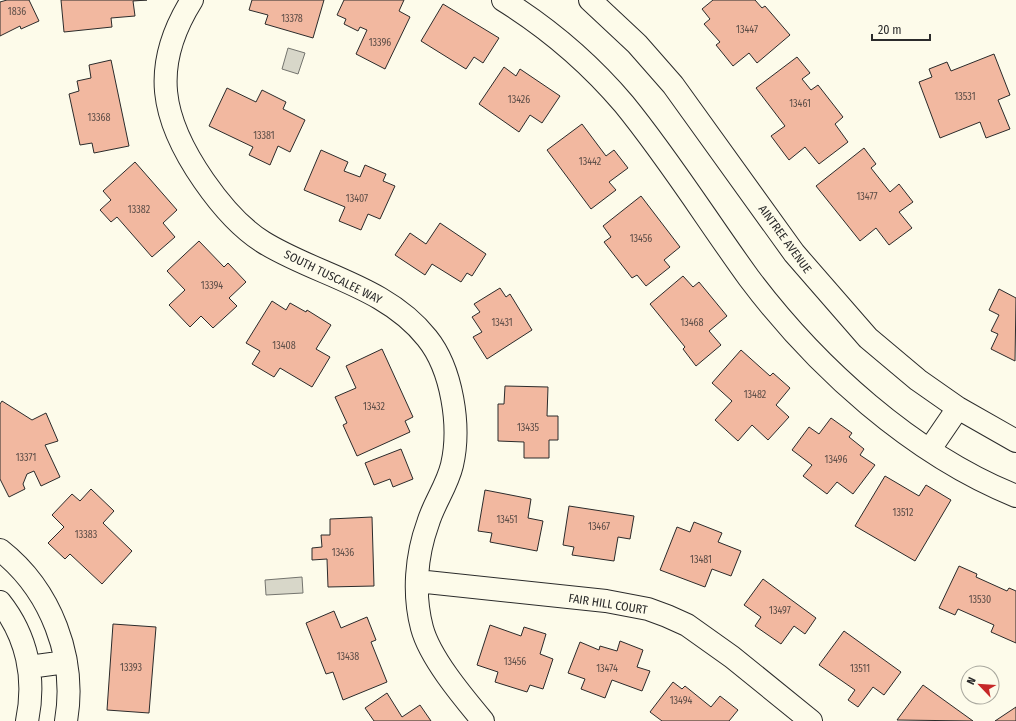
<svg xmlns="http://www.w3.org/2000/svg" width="1016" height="721" viewBox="0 0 1016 721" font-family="'Fira Sans Condensed',sans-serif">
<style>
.water{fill:#d8d7c9;stroke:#74746e}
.building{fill:#f2b8a0;stroke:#2b2b2b}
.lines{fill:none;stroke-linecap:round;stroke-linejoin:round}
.minor-casing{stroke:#2b2b2b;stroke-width:24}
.minor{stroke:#fdfbea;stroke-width:22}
.labels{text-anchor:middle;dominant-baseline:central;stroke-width:3;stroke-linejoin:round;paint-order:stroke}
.number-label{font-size:10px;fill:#5d4e48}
.street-label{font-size:12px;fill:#2b2b2b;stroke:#fdfbea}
</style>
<rect width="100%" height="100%" fill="#fdfbea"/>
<path class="water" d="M288 48 305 53 298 74 282 69Z
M302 577 303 593 266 595 265 580Z"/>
<path class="building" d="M7 0H29L39 21 21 29 20 26 0 36V2Z
M61 0H147L133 1 135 16 111 18 112 27 64 32Z
M252 0H324L313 38 265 24 268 15 249 10Z
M344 0H404L399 11 410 17 385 69 356 54 367 30 360 27 358 31 344 24 346 19 337 15Z
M713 0H755L762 8 765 6 790 35 757 63 749 53 733 66 716 45 720 42 704 24 710 19 702 9Z
M443 4 499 38 483 63 474 57 466 69 421 41Z
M994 54 1010 95 998 100 1010 129 986 138 980 122 940 138 919 82 932 77 929 69 947 62 951 71Z
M797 57 810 73 802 79 811 90 818 85 843 117 835 124 848 142 819 164 805 147 789 160 771 136 785 126 756 88Z
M111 60 129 146 94 153 92 143 80 145 69 94 79 91 77 81 91 78 89 65Z
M504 67 516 76 520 69 560 96 542 123 530 115 519 132 479 104Z
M227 88 256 102 262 90 286 102 283 109 305 120 290 152 278 146 270 165 249 155 253 147 209 126Z
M582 124 606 156 614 150 628 168 609 182 616 190 591 209 547 150Z
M864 148 876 164 871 168 890 192 899 184 913 202 899 212 912 228 889 245 876 228 860 241 816 186Z
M321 150 348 162 344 171 360 177 365 165 386 174 383 181 395 186 380 219 368 214 361 230 339 221 345 207 304 190Z
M135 162 177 210 163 223 175 237 152 257 117 217 111 222 100 210 111 200 103 191Z
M641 196 680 247 664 260 670 267 646 286 637 275 632 278 604 242 611 237 603 226Z
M440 223 486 254 472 276 467 273 461 282 432 264 425 275 395 255 410 233 426 244Z
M199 241 224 267 228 263 246 282 229 298 237 306 213 328 201 316 190 327 169 305 185 290 167 271Z
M683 276 693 287 699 282 727 316 709 331 721 345 696 366 683 349 685 347 650 304Z
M500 288 506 297 510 294 532 330 487 359 473 337 482 332 472 317 480 312 474 304Z
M999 289 1016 298 1015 361 991 349 998 334 991 331 999 315 989 310Z
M272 301 286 310 290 303 306 312 307 310 331 325 316 349 330 357 312 387 280 368 274 377 252 364 260 351 246 343Z
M382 349 413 417 405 421 410 432 357 456 343 425 347 423 335 397 356 388 346 366Z
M741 350 770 376 773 373 790 388 776 405 789 417 768 440 752 425 738 441 715 420 732 401 712 383Z
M505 386 548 387 547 416H558V440H549V458H524V442L498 441V404H504Z
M2 401 32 420 46 413 58 441 45 445 60 477 41 486 34 471 27 474 23 484 25 489 9 497 0 479V404Z
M831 418 852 433 849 437 864 449 860 455 875 465 853 494 837 482 827 494 803 476 812 465 792 450 809 427 819 434Z
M401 449 413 479 393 487 390 479 374 485 365 463Z
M885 476 919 496 926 485 951 500 915 561 855 526Z
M91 489 114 511 103 523 132 551 102 584 70 554 65 559 48 543 64 527 52 515 72 494 80 501Z
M485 490 531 499 528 518 543 521 537 551 490 542 492 533 478 531Z
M569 506 634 516 630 539 618 537 614 561 572 555 574 547 563 545Z
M372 517 374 586 328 587 327 559 312 560V548L322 547 321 535H330V519Z
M694 522 722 533 718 542 741 551 731 576 712 569 705 587 660 570 677 527 690 532Z
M959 566 977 574 976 577 1007 591 1009 588 1016 591V643L991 632 994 625 958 609 955 615 939 608Z
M763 579 816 618 805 634 794 626 781 644 755 626 761 617 744 605Z
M334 611 341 628 367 617 376 640 371 642 387 682 343 700 333 672 326 674 306 623Z
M113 624 156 627 149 713 107 710Z
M490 625 521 636 524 627 546 634 540 654 553 659 543 689 530 685 527 692 495 682 498 672 477 665Z
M844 631 901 672 884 695 873 687 858 707 848 700 855 690 819 665Z
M620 641 643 650 637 667 650 671 642 691 612 680 605 698 581 689 585 679 568 673 580 642 599 650 600 646 617 651Z
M673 682 682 689 685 686 711 707 720 696 738 710 729 721H662L650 712Z
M923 685 973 721 897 720Z
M387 693 402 717 420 705 431 721H374L365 708Z
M1016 707V721H995Z"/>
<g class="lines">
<defs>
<path id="minor" d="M192 0C150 67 161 119 204 181 220 204 239 227 263 242 316 275 386 286 427 338 452 369 461 426 452 465 447 486 434 503 428 523 416 556 413 594 422 628 430 658 463 697 483 721
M503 0C548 28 590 64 624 104 669 159 707 220 749 278 816 367 912 454 1016 496
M590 0 637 44 673 85 794 253 868 338 918 380 958 408 1016 441
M930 449 958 408
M0 550C51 590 77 658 66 721
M417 581 606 601 648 609 667 616 687 625 732 657 811 721
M0 602C27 636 36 678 27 721
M29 667 66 662"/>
</defs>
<use href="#minor" class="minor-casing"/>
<use href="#minor" class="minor"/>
</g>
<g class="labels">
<g class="number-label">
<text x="17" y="12">1836</text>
<text x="292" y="19">13378</text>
<text x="747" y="30">13447</text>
<text x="380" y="43">13396</text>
<text x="965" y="97">13531</text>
<text x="519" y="100">13426</text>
<text x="800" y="104">13461</text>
<text x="99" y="118">13368</text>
<text x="264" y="136">13381</text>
<text x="590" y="162">13442</text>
<text x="867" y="197">13477</text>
<text x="357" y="199">13407</text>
<text x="139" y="210">13382</text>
<text x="641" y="239">13456</text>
<text x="212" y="286">13394</text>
<text x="502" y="323">13431</text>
<text x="692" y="323">13468</text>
<text x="284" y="346">13408</text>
<text x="755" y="395">13482</text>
<text x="374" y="407">13432</text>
<text x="528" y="428">13435</text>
<text x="26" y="458">13371</text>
<text x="836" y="460">13496</text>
<text x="903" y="513">13512</text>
<text x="507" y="520">13451</text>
<text x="599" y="527">13467</text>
<text x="86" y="535">13383</text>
<text x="343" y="553">13436</text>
<text x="701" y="560">13481</text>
<text x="980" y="600">13530</text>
<text x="780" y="611">13497</text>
<text x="348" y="657">13438</text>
<text x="515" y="662">13456</text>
<text x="131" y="668">13393</text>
<text x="607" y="669">13474</text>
<text x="860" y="669">13511</text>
<text x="681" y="701">13494</text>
</g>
<g class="street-label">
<text transform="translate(785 239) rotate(54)">AINTREE AVENUE</text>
<text transform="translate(333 277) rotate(26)">SOUTH TUSCALEE WAY</text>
<text transform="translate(608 604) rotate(9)">FAIR HILL COURT</text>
</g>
</g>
<g transform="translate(980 685) rotate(295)"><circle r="19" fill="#fdfbea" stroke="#a9a89e"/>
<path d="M0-3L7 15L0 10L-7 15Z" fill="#c62828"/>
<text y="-6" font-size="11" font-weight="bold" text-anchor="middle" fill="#2b2b2b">N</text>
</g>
<path d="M872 34v6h58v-6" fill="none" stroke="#2b2b2b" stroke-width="2"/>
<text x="878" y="34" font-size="12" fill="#2b2b2b" stroke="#fdfbea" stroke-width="3" paint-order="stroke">20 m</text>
</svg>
